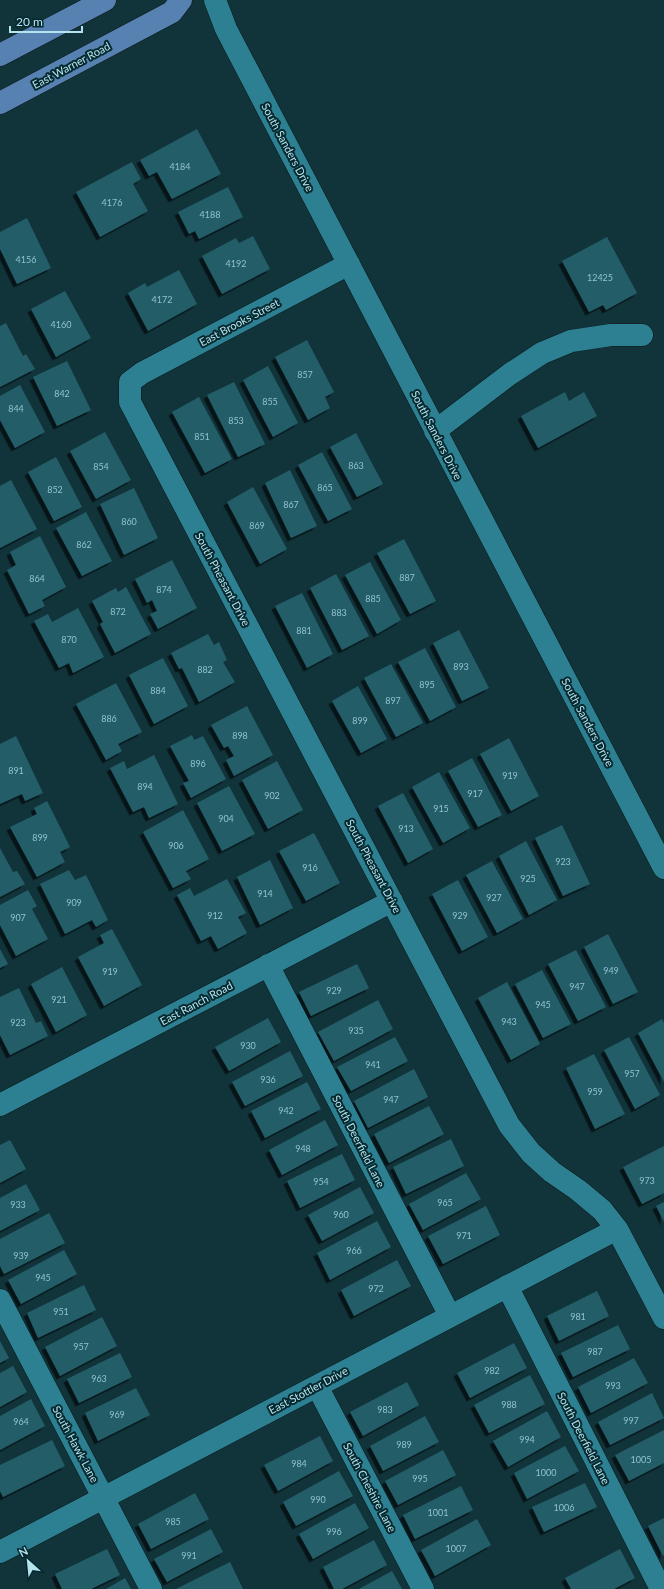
<svg xmlns="http://www.w3.org/2000/svg" width="664" height="1589" viewBox="0 0 664 1589" font-family="Lato,sans-serif">
<style>
.building{fill:#245d68;filter:url(#shadow)}
.lines{fill:none;stroke-linecap:round;stroke-linejoin:round}
.minor-casing{stroke:#0b191c;stroke-width:23}
.major-casing{stroke:#0b191c;stroke-width:23}
.minor{stroke:#2d8091;stroke-width:22}
.major{stroke:#5681b0;stroke-width:22}
.labels{text-anchor:middle;dominant-baseline:central;stroke-width:4;stroke-linejoin:round;paint-order:stroke}
.number-label{font-size:9px;fill:#91c2cd}
.street-label{font-size:11px;fill:#b5e4ef;stroke:#062930}
</style>
<defs>
<filter id="shadow"><feDropShadow dx="-3.5" dy="3.5" stdDeviation="0" flood-color="#0009"/></filter>
</defs>
<rect width="100%" height="100%" fill="#11333a"/>
<path class="building" d="M197 129 221 174 172 199 157 172 149 176 140 160Z
M132 162 141 179 133 184 148 211 100 237 76 192Z
M228 187 243 217 199 239 195 231 189 234 178 212Z
M27 218 51 268 17 284 0 249V232Z
M253 236 270 269 222 294 202 256 236 238 239 243Z
M607 237 637 293 606 310 603 305 589 312 562 261Z
M179 270 197 304 148 331 128 293 145 283 147 287Z
M65 291 91 338 56 357 31 309Z
M6 323 23 356 26 354 35 369 0 387V326Z
M307 340 334 392 325 397 330 408 308 420 275 357Z
M67 361 91 410 57 426 33 377Z
M268 366 298 423 273 437 243 380Z
M234 382 265 444 238 457 207 395Z
M20 385 45 432 15 448 0 420V396Z
M565 392 569 401 584 392 597 416 538 448 521 416Z
M199 397 232 459 205 473 172 412Z
M105 432 131 480 96 499 70 451Z
M356 433 383 484 357 497 330 447Z
M322 452 352 509 328 521 298 465Z
M56 457 82 507 54 521 28 472Z
M290 470 317 526 291 538 265 483Z
M11 480 37 529 0 548V486Z
M253 487 287 549 260 564 227 502Z
M134 488 158 538 124 555 100 504Z
M86 512 112 561 82 576 56 528Z
M40 536 66 587 42 600 45 606 29 614 7 570 16 565 10 552Z
M404 539 436 601 410 614 377 553Z
M172 560 197 608 158 629 150 614 157 611 152 600 147 603 135 579Z
M370 562 401 620 377 634 345 575Z
M336 574 369 636 342 650 310 588Z
M126 587 151 634 115 653 100 624 103 622 92 601 116 588 118 592Z
M302 593 333 654 307 668 275 606Z
M78 608 104 657 73 673 69 663 59 668 34 621 48 614 52 622Z
M459 630 489 688 462 701 433 643Z
M208 634 214 645 219 642 227 660 223 662 235 682 199 702 182 668 179 669 171 653Z
M425 648 456 707 430 721 398 662Z
M163 658 188 706 154 724 129 675Z
M391 664 423 723 396 737 364 678Z
M116 683 142 732 118 744 122 751 106 760 76 704Z
M358 686 387 739 361 753 332 701Z
M247 706 273 755 234 776 226 760 234 756 228 746 224 748 211 725Z
M192 735 194 740 203 736 226 779 191 798 183 783 189 781 170 746Z
M16 736 43 793 25 801 22 794 0 804V744Z
M509 738 539 796 511 811 480 754Z
M154 755 178 804 149 818 144 807 133 812 110 768 124 761 127 769Z
M472 758 502 815 478 827 448 771Z
M277 761 303 810 268 829 242 780Z
M439 772 470 828 443 843 412 787Z
M229 786 255 834 222 851 197 803Z
M403 793 433 849 408 863 378 806Z
M47 801 70 847 60 852 65 862 37 877 10 827 37 814 34 808Z
M183 810 209 859 186 871 191 879 173 888 143 832Z
M562 825 590 884 563 896 535 838Z
M314 833 340 883 306 901 279 851Z
M526 841 557 900 529 915 499 856Z
M0 848 13 872 17 871 25 884 0 897Z
M270 860 293 908 260 925 237 877Z
M492 861 523 919 497 933 466 875Z
M69 870 75 880 86 875 108 920 96 927 92 920 65 934 40 884Z
M227 879 246 913 238 917 247 933 218 949 211 936 201 941 177 895 190 888 194 896Z
M458 880 488 937 462 951 432 894Z
M28 890 37 906 32 909 48 939 16 956 0 925V905Z
M112 929 142 985 104 1006 78 957 104 943 100 935Z
M608 934 638 992 613 1004 584 947Z
M0 949 8 964 0 968Z
M576 950 606 1007 578 1021 548 964Z
M357 964 369 988 311 1016 299 992Z
M62 967 87 1015 56 1032 31 984Z
M542 970 571 1024 543 1038 515 984Z
M507 982 540 1044 511 1060 478 998Z
M19 988 36 1023 41 1021 48 1036 10 1055 0 1035V997Z
M378 1000 393 1029 334 1061 318 1032Z
M268 1018 281 1042 229 1071 215 1047Z
M662 1019 664 1023V1082L638 1033Z
M395 1037 408 1061 351 1091 337 1067Z
M629 1037 660 1095 635 1109 604 1050Z
M290 1051 303 1076 245 1106 232 1082Z
M594 1054 625 1114 595 1129 566 1068Z
M414 1069 428 1097 368 1128 354 1101Z
M307 1082 321 1109 265 1138 251 1111Z
M429 1106 444 1134 389 1163 374 1134Z
M325 1120 338 1145 282 1175 269 1150Z
M451 1139 464 1166 406 1194 393 1167Z
M10 1140 26 1169 0 1183V1145Z
M664 1146V1193L642 1204 623 1167Z
M342 1154 355 1180 300 1208 287 1181Z
M466 1173 481 1199 423 1230 409 1204Z
M26 1184 40 1210 0 1231V1198Z
M360 1187 374 1213 322 1241 308 1215Z
M664 1202V1222L656 1206Z
M486 1206 500 1235 443 1264 428 1236Z
M49 1213 65 1243 4 1274 0 1266V1239Z
M377 1221 391 1247 330 1280 317 1253Z
M64 1250 77 1274 21 1304 8 1280Z
M397 1260 411 1286 354 1316 341 1290Z
M84 1285 96 1310 38 1338 27 1313Z
M597 1291 609 1316 559 1341 547 1316Z
M102 1317 117 1346 60 1376 45 1347Z
M618 1325 630 1349 573 1377 561 1353Z
M0 1341 9 1358 0 1363Z
M514 1343 527 1368 470 1398 457 1373Z
M120 1353 132 1377 79 1403 67 1379Z
M634 1358 648 1383 591 1413 578 1387Z
M13 1366 27 1392 0 1407V1373Z
M530 1375 545 1404 489 1433 474 1405Z
M407 1382 419 1405 363 1436 350 1412Z
M136 1388 150 1415 98 1441 85 1413Z
M652 1393 664 1418 610 1445 598 1422Z
M31 1399 45 1426 0 1450V1416Z
M547 1411 561 1437 508 1467 493 1441Z
M425 1416 439 1442 383 1471 370 1446Z
M664 1430V1463L629 1481 615 1455Z
M320 1436 333 1461 278 1491 264 1465Z
M52 1440 65 1466 3 1497 0 1491V1465Z
M565 1446 579 1471 527 1499 514 1473Z
M443 1450 456 1475 398 1505 385 1481Z
M339 1471 353 1496 296 1526 283 1502Z
M585 1483 597 1507 544 1532 532 1507Z
M461 1486 473 1510 415 1539 403 1515Z
M195 1493 209 1519 151 1549 138 1524Z
M355 1503 369 1528 313 1559 299 1534Z
M664 1518V1555L663 1556 648 1526Z
M477 1519 491 1545 435 1576 421 1550Z
M211 1529 223 1552 167 1582 154 1559Z
M374 1540 387 1565 342 1589H334L323 1567Z
M107 1549 120 1575 91 1589H62L55 1574Z
M620 1549 635 1578 614 1589H571L565 1578Z
M230 1562 243 1589H176Z
M392 1571 402 1589H359Z
M125 1578 131 1589H106Z"/>
<g class="lines">
<defs>
<path id="minor" d="M215 0 226 29 664 868
M349 264 142 373 130 382V402L509 1125 531 1153 552 1172 578 1190 602 1210 617 1229 664 1318
M435 431 510 374 542 353 571 341 611 335H642
M268 965 450 1316
M0 1105 392 901
M507 1286 661 1589
M0 1300 151 1589
M317 1386 423 1589
M0 1552 617 1229"/>
<path id="major" d="M0 55 105 0
M0 103 172 12 181 0"/>
</defs>
<use href="#minor" class="minor-casing"/>
<use href="#major" class="major-casing"/>
<use href="#minor" class="minor"/>
<use href="#major" class="major"/>
</g>
<g class="labels">
<g class="number-label">
<text x="180" y="166">4184</text>
<text x="112" y="202">4176</text>
<text x="210" y="214">4188</text>
<text x="26" y="259">4156</text>
<text x="236" y="263">4192</text>
<text x="600" y="277">12425</text>
<text x="162" y="299">4172</text>
<text x="61" y="324">4160</text>
<text x="305" y="374">857</text>
<text x="62" y="393">842</text>
<text x="270" y="401">855</text>
<text x="16" y="408">844</text>
<text x="236" y="420">853</text>
<text x="202" y="436">851</text>
<text x="356" y="465">863</text>
<text x="101" y="466">854</text>
<text x="325" y="487">865</text>
<text x="55" y="489">852</text>
<text x="291" y="504">867</text>
<text x="129" y="521">860</text>
<text x="257" y="525">869</text>
<text x="84" y="544">862</text>
<text x="407" y="577">887</text>
<text x="37" y="578">864</text>
<text x="164" y="589">874</text>
<text x="373" y="598">885</text>
<text x="118" y="611">872</text>
<text x="339" y="612">883</text>
<text x="304" y="630">881</text>
<text x="69" y="639">870</text>
<text x="461" y="666">893</text>
<text x="205" y="669">882</text>
<text x="427" y="684">895</text>
<text x="158" y="690">884</text>
<text x="393" y="700">897</text>
<text x="109" y="718">886</text>
<text x="360" y="720">899</text>
<text x="240" y="735">898</text>
<text x="198" y="763">896</text>
<text x="16" y="770">891</text>
<text x="510" y="775">919</text>
<text x="145" y="786">894</text>
<text x="475" y="793">917</text>
<text x="272" y="795">902</text>
<text x="441" y="808">915</text>
<text x="226" y="818">904</text>
<text x="406" y="828">913</text>
<text x="40" y="837">899</text>
<text x="176" y="845">906</text>
<text x="563" y="861">923</text>
<text x="310" y="867">916</text>
<text x="528" y="878">925</text>
<text x="265" y="893">914</text>
<text x="494" y="897">927</text>
<text x="74" y="902">909</text>
<text x="215" y="915">912</text>
<text x="460" y="915">929</text>
<text x="18" y="917">907</text>
<text x="611" y="970">949</text>
<text x="110" y="971">919</text>
<text x="577" y="986">947</text>
<text x="334" y="990">929</text>
<text x="59" y="999">921</text>
<text x="543" y="1004">945</text>
<text x="509" y="1021">943</text>
<text x="18" y="1022">923</text>
<text x="356" y="1030">935</text>
<text x="248" y="1045">930</text>
<text x="373" y="1064">941</text>
<text x="632" y="1073">957</text>
<text x="268" y="1079">936</text>
<text x="595" y="1091">959</text>
<text x="391" y="1099">947</text>
<text x="286" y="1110">942</text>
<text x="303" y="1148">948</text>
<text x="647" y="1180">973</text>
<text x="321" y="1181">954</text>
<text x="445" y="1202">965</text>
<text x="18" y="1204">933</text>
<text x="341" y="1214">960</text>
<text x="464" y="1235">971</text>
<text x="354" y="1250">966</text>
<text x="21" y="1255">939</text>
<text x="43" y="1277">945</text>
<text x="376" y="1288">972</text>
<text x="61" y="1311">951</text>
<text x="578" y="1316">981</text>
<text x="81" y="1346">957</text>
<text x="595" y="1351">987</text>
<text x="492" y="1370">982</text>
<text x="99" y="1378">963</text>
<text x="613" y="1385">993</text>
<text x="509" y="1404">988</text>
<text x="385" y="1409">983</text>
<text x="117" y="1414">969</text>
<text x="631" y="1420">997</text>
<text x="21" y="1421">964</text>
<text x="527" y="1439">994</text>
<text x="404" y="1444">989</text>
<text x="641" y="1459">1005</text>
<text x="299" y="1463">984</text>
<text x="546" y="1472">1000</text>
<text x="420" y="1478">995</text>
<text x="318" y="1499">990</text>
<text x="564" y="1507">1006</text>
<text x="438" y="1512">1001</text>
<text x="173" y="1521">985</text>
<text x="334" y="1531">996</text>
<text x="456" y="1548">1007</text>
<text x="189" y="1555">991</text>
</g>
<g class="street-label">
<text transform="translate(71 65) rotate(-28)">East Warner Road</text>
<text transform="translate(288 147) rotate(62)">South Sanders Drive</text>
<text transform="translate(239 322) rotate(-28)">East Brooks Street</text>
<text transform="translate(437 435) rotate(63)">South Sanders Drive</text>
<text transform="translate(223 579) rotate(62)">South Pheasant Drive</text>
<text transform="translate(588 722) rotate(62)">South Sanders Drive</text>
<text transform="translate(374 866) rotate(62)">South Pheasant Drive</text>
<text transform="translate(196 1003) rotate(-28)">East Ranch Road</text>
<text transform="translate(359 1141) rotate(63)">South Deerfield Lane</text>
<text transform="translate(308 1390) rotate(-28)">East Stottler Drive</text>
<text transform="translate(584 1438) rotate(63)">South Deerfield Lane</text>
<text transform="translate(76 1444) rotate(62)">South Hawk Lane</text>
<text transform="translate(370 1487) rotate(62)">South Cheshire Lane</text>
</g>
</g>
<g transform="translate(28 1561) rotate(333)" stroke="#062930" stroke-width="3" paint-order="stroke">
<path d="M0-3L7 15L0 10L-7 15Z" fill="#b5e4ef"/>
<text y="-6" font-size="11" font-weight="bold" text-anchor="middle" fill="#b5e4ef">N</text>
</g>
<path d="M10 26v6h72v-6" fill="none" stroke="#b5e4ef" stroke-width="2"/>
<text x="16" y="26" font-size="12" fill="#b5e4ef" stroke="#062930" stroke-width="3" paint-order="stroke">20 m</text>
</svg>
